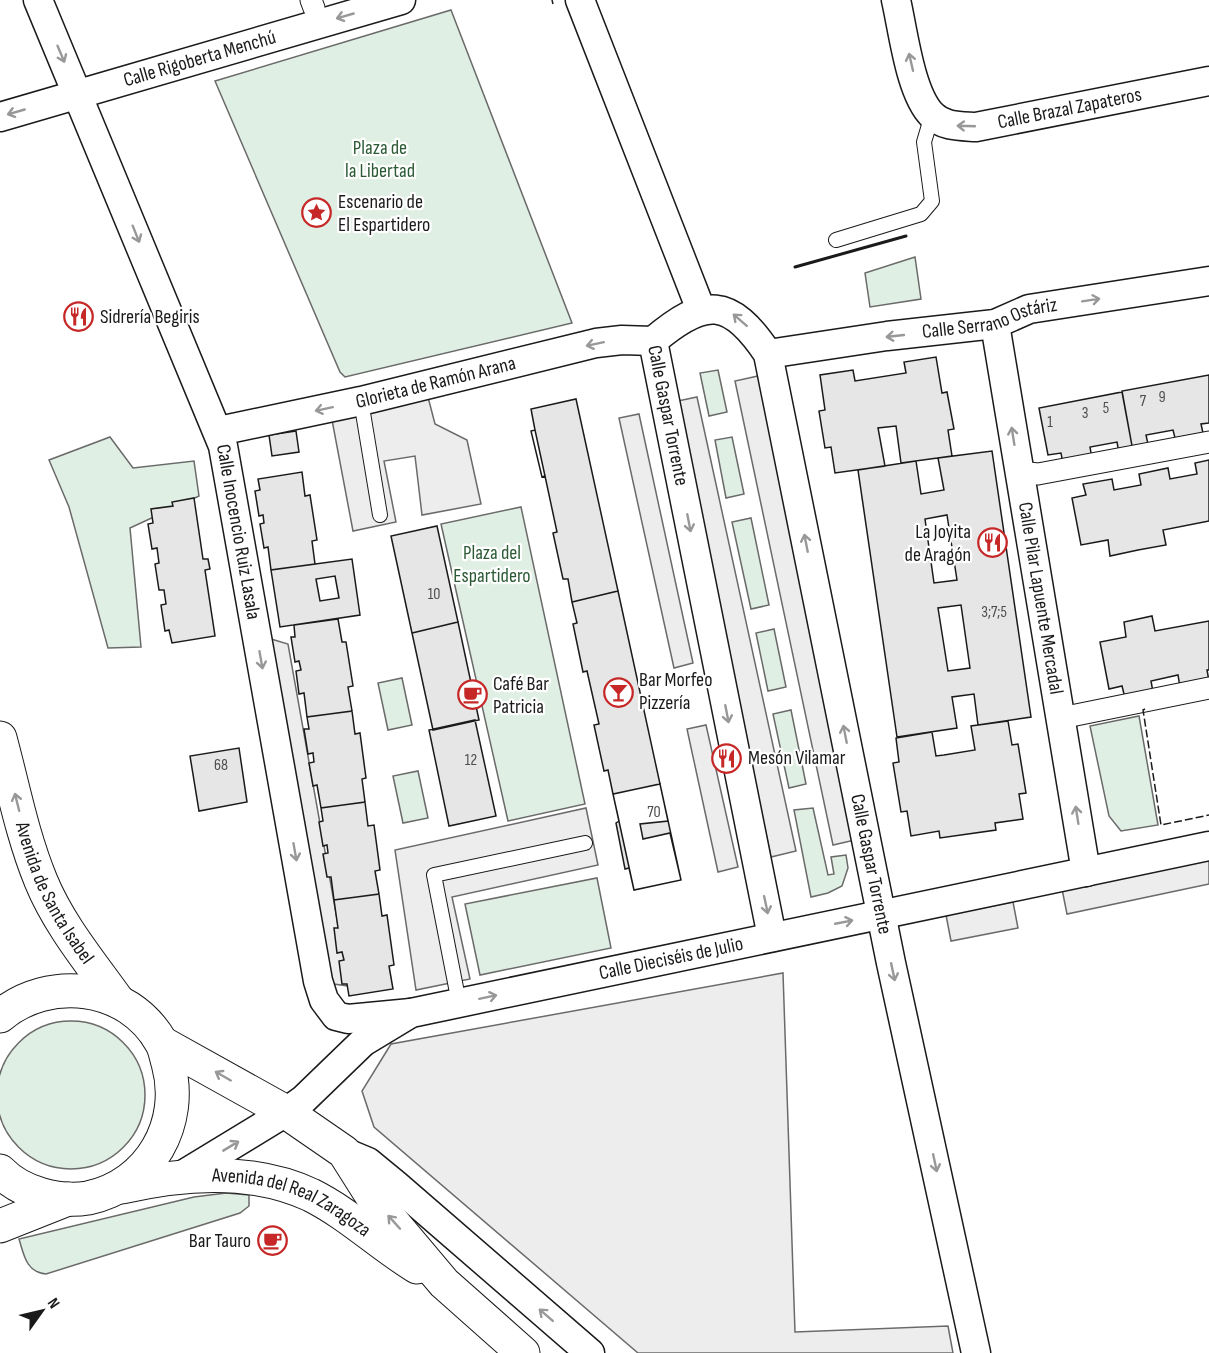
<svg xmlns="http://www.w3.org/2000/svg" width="1209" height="1353" viewBox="0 0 1209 1353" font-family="'Sofia Sans Condensed',sans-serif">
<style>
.green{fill:#e0efe3;stroke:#6a6a6a;stroke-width:1.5}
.parking{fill:#ededed;stroke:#6a6a6a;stroke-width:1.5}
.building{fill:#e6e6e6;stroke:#1a1a1a;stroke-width:1.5;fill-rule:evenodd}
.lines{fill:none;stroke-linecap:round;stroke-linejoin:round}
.service-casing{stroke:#1a1a1a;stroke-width:16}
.pedestrian-casing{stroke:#1a1a1a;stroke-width:23}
.minor-casing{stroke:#1a1a1a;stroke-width:31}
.primary-casing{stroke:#1a1a1a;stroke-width:35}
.service{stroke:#fff;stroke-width:14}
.pedestrian{stroke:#fff;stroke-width:21}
.minor{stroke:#fff;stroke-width:28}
.primary{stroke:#fff;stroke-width:33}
.fence{stroke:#1a1a1a;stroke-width:1.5;stroke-dasharray:8 3;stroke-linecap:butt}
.wall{stroke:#1a1a1a;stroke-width:3}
.oneway{stroke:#989898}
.labels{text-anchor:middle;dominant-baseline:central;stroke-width:4.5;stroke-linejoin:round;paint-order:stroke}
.number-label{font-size:16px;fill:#4d4d4d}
.street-label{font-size:20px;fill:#1a1a1a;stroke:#fff}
.park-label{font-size:20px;fill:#2b5a34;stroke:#fff}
.poi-label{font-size:20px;fill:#1a1a1a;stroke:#fff;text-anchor:start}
</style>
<rect width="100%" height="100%" fill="#fff"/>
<path class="green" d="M451 10 572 323 345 377 340 372 215 81Z
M915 257 921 299 870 307 865 273Z
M718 370 727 412 709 416 700 373Z
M110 437 133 468 194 461 199 496 130 528 141 647 108 648 69 507 49 460Z
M732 437 744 494 726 498 715 440Z
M521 507 585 804 508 821 441 524Z
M751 518 769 605 751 609 732 522Z
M774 629 786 687 768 691 756 633Z
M402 678 412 725 388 730 378 683Z
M791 710 806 784 789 788 773 714Z
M1139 716 1158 825 1121 831 1109 816 1090 726Z
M418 771 428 818 403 823 393 776Z
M813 808 828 875 834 874 831 857 846 855 848 868 842 886 828 893 811 897 794 810Z
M597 878 611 948 480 975 465 904Z
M-3 1095a74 74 0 1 1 148 0a74 74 0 1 1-148 0Z
M226 1193 249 1195V1206L240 1213 46 1274C26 1272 24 1255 19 1239L194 1197Z"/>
<path class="parking" d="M758 376 855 840 833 845 735 381Z
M428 397 435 424 467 440 481 504 422 515 415 456 384 461 396 522 353 531 332 420Z
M697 397 796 851 771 857 673 402Z
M639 414 693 663 674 668 619 418Z
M271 639 288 644 349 986 326 983Z
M706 725 738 867 718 872 687 729Z
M586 808 598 865 452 897 470 979 416 990 395 850Z
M1209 858V884L1067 914 1062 889Z
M1013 902 1018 928 951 941 946 915Z
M783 973 795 1332 948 1326 953 1353H638L374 1127 362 1091 391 1044Z"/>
<path class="building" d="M936 357 942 393 947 392 954 429 948 430 952 456 901 463 896 426 878 428 885 466 835 473 831 447 825 448 819 411 825 410 820 375 853 370 855 381 906 373 904 362Z
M1209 375V423L1201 424 1203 433 1175 438 1173 430 1146 435 1148 444 1132 446 1122 391Z
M1122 392 1133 451 1119 453 1117 442 1090 447 1092 459 1063 464 1061 453 1048 455 1039 408Z
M576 399 618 591 572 602 568 579H563L553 533 557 532 545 476 542 477 531 431 535 430 531 409Z
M535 430 545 476 542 477 531 431Z
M296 431 299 452 272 456 269 435Z
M992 451 1031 717 978 725 974 694 952 697 957 728 897 737 858 470 916 461 921 494 944 490 938 458ZM947 515 957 580 934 583 925 519ZM961 605 970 668 948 671 938 608Z
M1209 460V521L1163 530 1166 545 1138 550 1110 556 1108 540 1081 545 1072 498 1086 495 1083 484 1112 479 1114 490 1141 485 1139 474 1168 468 1170 479 1197 474 1195 463Z
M302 472 305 496 310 495 317 540 312 541 315 564 271 570 268 547 264 548 260 524 264 523 263 515 259 516 255 491 260 490 258 479Z
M194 498 203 559H208L210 569 205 570 215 636 172 643 169 630 165 631 161 605 166 604 164 590H159L155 564 159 563 157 548 152 549 148 524 153 523 151 509 173 506 172 502Z
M437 526 458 622 412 633 391 536Z
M352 559 360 615 280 627 271 570ZM335 576 339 598 320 601 316 579Z
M618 591 660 784 613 794 608 770 604 771 594 725 599 724 587 671 583 672 573 624 577 623 572 602Z
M1152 616 1155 631 1209 621V670H1207L1209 681 1180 687 1178 675 1151 681 1153 692 1125 698 1122 686 1109 689 1100 642 1126 637 1124 622Z
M338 619 342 642H346L353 686 348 687 352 711 307 717 304 693 299 694 296 671 301 670 299 661 295 662 291 637H295L294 625Z
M458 622 479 720 433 730 412 633Z
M352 711 355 734 360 733 366 778 362 779 365 802 321 808 317 785 313 786 309 763 314 762 313 753 308 754 304 729H309L307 717Z
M475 720 496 816 449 826 429 730Z
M1008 721 1012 745 1018 744 1026 793 1019 794 1023 819 995 823 996 830 940 838 939 831 911 836 907 811 901 812 893 763 899 762 896 738 932 732 936 756 944 755 975 750 971 726Z
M239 748 247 802 199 811 190 756Z
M660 784 668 821 640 824 643 839 670 833 681 880 634 890 613 794Z
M660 784 681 880 634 890 629 868 625 869 616 823 619 821 613 794Z
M365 802 368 826 374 825 380 870 375 871 379 894 334 900 331 877H327L323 854 328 853 327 845 323 846 319 822 323 821 321 808Z
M379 894 382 916 387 915 394 965 389 966 393 989 349 996 347 984H342L339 961 344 960 342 952 337 953 334 928H338L334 900Z"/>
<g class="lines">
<defs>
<path id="service" d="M836 240 921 214 932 201 924 142 932 115
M361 401 380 515
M459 1003 434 875 585 843"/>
<path id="pedestrian" d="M311 0 314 8
M1019 472 1038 474 1209 442
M1061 718 1209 688"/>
<g id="minor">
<path id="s1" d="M38 0 223 446 318 981 324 1000 336 1016 348 1019 411 1013"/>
<path d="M580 0 701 310"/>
<path id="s2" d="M896 0C903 30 910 93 932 115 944 127 960 126 976 127L1209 81"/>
<path id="s3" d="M0 117 401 0"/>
<path id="s4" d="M995 324 1086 872"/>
<path id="s5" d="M653 341C705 297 730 297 768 354L891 963 976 1353"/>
<path id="s6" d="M653 341 772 937"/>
<path id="s7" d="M768 354 887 336 995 324 1029 309 1209 281"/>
<path id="s8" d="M219 431 361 401 596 343 622 340 653 341"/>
<path d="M344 1152 368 1162 396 1185 590 1353"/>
<path id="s9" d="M181 1176 286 1112 304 1099 363 1042 411 1013 1209 846"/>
</g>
<g id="primary">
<path id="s10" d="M0 738C13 786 22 835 41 881 59 925 91 963 118 1001"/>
<path d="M0 1016C49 975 128 984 161 1042 165 1048 166 1057 168 1063 185 1123 150 1185 88 1198 59 1203 21 1193 0 1171"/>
<path d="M162 1043 286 1112 344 1152 375 1201 444 1283 523 1353"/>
<path id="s11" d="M122 1187C182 1173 253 1168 311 1195 349 1214 381 1245 417 1267"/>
<path d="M0 1226 68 1199"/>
</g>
</defs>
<use href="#service" class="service-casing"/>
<use href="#pedestrian" class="pedestrian-casing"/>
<use href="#minor" class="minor-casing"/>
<use href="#primary" class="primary-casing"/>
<use href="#service" class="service"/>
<use href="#pedestrian" class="pedestrian"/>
<use href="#minor" class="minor"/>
<use href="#primary" class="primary"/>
<path class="fence" d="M552 0 553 4
M1145 709 1143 710 1161 825 1209 815"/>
<path class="wall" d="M795 267 906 236"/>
</g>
<defs><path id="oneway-shaft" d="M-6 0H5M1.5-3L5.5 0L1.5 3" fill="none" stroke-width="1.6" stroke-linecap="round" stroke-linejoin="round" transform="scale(1.5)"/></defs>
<g class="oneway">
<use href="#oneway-shaft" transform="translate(345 16) rotate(164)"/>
<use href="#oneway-shaft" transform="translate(61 54) rotate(67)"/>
<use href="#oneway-shaft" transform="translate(911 62) rotate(-103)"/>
<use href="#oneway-shaft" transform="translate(16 112) rotate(164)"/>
<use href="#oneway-shaft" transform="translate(966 126) rotate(-178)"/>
<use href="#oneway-shaft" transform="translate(136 234) rotate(68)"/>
<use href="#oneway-shaft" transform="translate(1091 300) rotate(-9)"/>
<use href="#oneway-shaft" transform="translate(740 320) rotate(-139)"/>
<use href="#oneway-shaft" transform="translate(895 336) rotate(174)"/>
<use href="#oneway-shaft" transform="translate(595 344) rotate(168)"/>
<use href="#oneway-shaft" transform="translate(324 409) rotate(168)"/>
<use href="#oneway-shaft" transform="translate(1013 436) rotate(-99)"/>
<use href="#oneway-shaft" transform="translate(689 523) rotate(79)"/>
<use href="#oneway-shaft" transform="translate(806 543) rotate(-101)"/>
<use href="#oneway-shaft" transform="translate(261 660) rotate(80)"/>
<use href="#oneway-shaft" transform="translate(727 714) rotate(79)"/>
<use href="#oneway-shaft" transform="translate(845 734) rotate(-101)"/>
<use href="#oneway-shaft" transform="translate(17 802) rotate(-104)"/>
<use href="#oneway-shaft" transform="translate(1077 815) rotate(-99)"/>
<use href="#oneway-shaft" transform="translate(295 852) rotate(80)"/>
<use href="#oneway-shaft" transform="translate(766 905) rotate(78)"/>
<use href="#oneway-shaft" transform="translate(844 922) rotate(-11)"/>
<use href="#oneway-shaft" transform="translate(893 972) rotate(78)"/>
<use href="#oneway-shaft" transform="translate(488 997) rotate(-12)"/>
<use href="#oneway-shaft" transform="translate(223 1076) rotate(-150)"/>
<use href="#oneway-shaft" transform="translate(231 1146) rotate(-31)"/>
<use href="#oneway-shaft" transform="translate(935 1163) rotate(78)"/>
<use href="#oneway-shaft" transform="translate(394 1222) rotate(-132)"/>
<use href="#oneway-shaft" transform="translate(546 1315) rotate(-139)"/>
</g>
<defs>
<symbol id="sight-ring" viewBox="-11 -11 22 22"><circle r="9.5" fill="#fff" stroke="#c62828" stroke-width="1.5"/><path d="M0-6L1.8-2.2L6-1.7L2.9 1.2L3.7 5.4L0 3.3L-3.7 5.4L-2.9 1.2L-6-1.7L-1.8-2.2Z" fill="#c62828"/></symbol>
<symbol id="restaurant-ring" viewBox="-11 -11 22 22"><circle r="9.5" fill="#fff" stroke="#c62828" stroke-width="1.5"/><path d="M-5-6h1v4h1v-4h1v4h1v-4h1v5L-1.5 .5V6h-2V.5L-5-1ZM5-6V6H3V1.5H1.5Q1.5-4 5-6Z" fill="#c62828"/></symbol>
<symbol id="bar-ring" viewBox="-11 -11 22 22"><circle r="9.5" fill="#fff" stroke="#c62828" stroke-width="1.5"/><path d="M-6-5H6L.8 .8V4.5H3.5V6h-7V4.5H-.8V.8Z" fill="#c62828"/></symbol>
<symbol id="cafe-ring" viewBox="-11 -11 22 22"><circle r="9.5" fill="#fff" stroke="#c62828" stroke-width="1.5"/><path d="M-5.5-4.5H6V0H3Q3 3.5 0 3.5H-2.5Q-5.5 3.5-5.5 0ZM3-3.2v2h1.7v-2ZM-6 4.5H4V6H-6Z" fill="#c62828"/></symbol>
</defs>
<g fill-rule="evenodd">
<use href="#sight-ring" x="300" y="196" width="33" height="33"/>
<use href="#restaurant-ring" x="62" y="300" width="33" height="33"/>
<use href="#restaurant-ring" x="976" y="526" width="33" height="33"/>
<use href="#bar-ring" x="602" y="676" width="33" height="33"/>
<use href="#cafe-ring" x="456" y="678" width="33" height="33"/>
<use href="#restaurant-ring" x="710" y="742" width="33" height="33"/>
<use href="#cafe-ring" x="256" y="1224" width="33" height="33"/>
</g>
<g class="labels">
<g class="number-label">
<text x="1162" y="397">9</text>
<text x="1143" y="401">7</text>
<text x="1106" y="408">5</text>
<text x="1085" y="413">3</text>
<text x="1050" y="422">1</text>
<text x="434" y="594">10</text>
<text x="994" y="612">3;7;5</text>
<text x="471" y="760">12</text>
<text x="221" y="765">68</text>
<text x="654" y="812">70</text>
</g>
<g class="street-label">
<text stroke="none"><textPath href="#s3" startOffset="208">Calle Rigoberta Menchú</textPath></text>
<text stroke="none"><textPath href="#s2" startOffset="264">Calle Brazal Zapateros</textPath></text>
<text stroke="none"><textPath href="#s7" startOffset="225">Calle Serrano Ostáriz</textPath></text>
<text stroke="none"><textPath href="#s8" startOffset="222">Glorieta de Ramón Arana</textPath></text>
<text stroke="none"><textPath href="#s6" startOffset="76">Calle Gaspar Torrente</textPath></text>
<text stroke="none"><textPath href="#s1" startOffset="570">Calle Inocencio Ruiz Lasala</textPath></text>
<text stroke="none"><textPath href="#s4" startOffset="278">Calle Pilar Lapuente Mercadal</textPath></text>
<text stroke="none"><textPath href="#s5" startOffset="663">Calle Gaspar Torrente</textPath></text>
<text stroke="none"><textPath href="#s10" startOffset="165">Avenida de Santa Isabel</textPath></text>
<text stroke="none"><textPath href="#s9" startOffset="549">Calle Dieciséis de Julio</textPath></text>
<text stroke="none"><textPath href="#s11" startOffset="176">Avenida del Real Zaragoza</textPath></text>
</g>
<g class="park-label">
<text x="380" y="148">Plaza de<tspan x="380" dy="23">la Libertad</tspan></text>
<text x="492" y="553">Plaza del<tspan x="492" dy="23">Espartidero</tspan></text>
</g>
<g class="poi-label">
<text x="338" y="202">Escenario de<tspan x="338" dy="23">El Espartidero</tspan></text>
<text x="100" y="317">Sidrería Begiris</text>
<text x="971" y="532" text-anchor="end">La Joyita<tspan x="971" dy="23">de Aragón</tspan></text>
<text x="639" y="680">Bar Morfeo<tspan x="639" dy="23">Pizzería</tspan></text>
<text x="493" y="684">Café Bar<tspan x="493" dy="23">Patricia</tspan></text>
<text x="748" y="758">Mesón Vilamar</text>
<text x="251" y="1241" text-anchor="end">Bar Tauro</text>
</g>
</g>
<g transform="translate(42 1311) rotate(56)" stroke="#ffffff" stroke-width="4.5" paint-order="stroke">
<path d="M0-4.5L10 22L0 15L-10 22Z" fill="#1a1a1a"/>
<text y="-9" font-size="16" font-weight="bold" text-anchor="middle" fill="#1a1a1a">N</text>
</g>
</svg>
